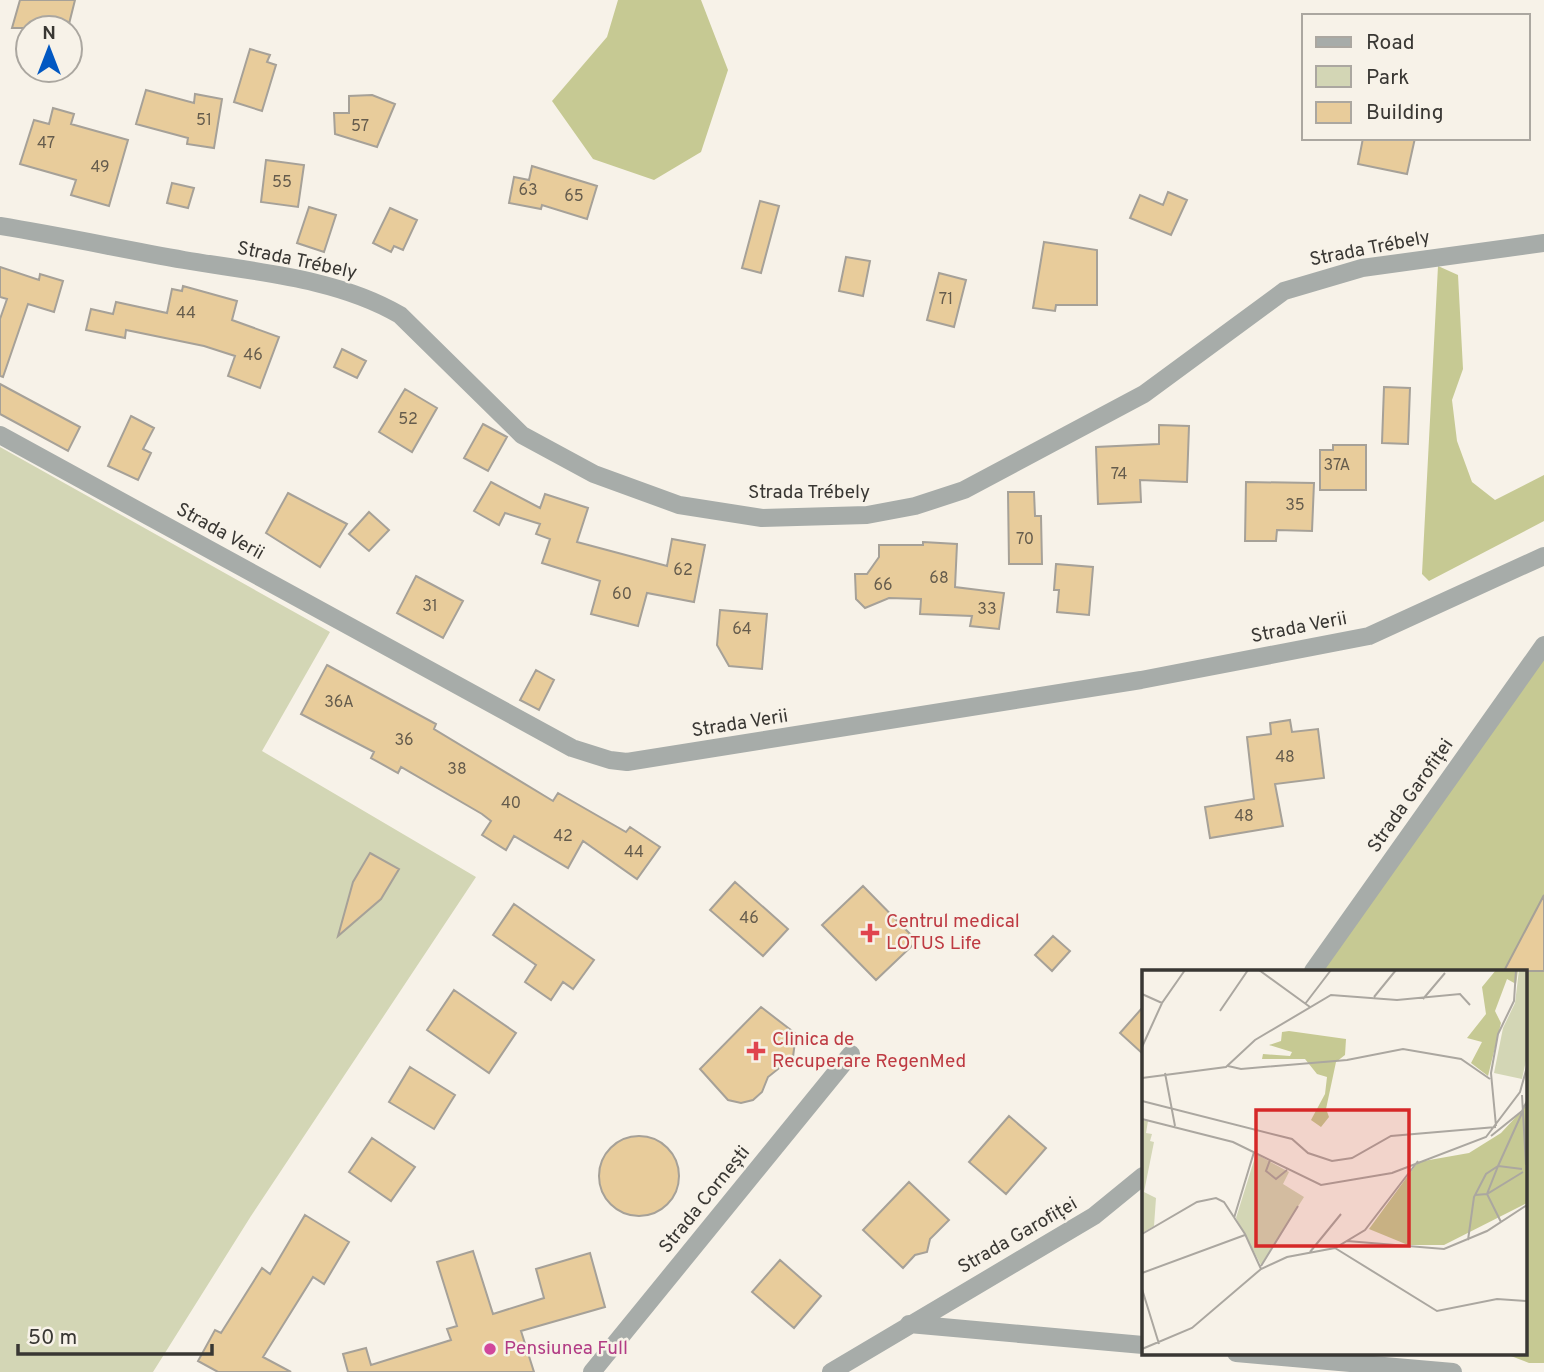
<svg xmlns="http://www.w3.org/2000/svg" width="1544" height="1372" viewBox="0 0 1544 1372" font-family="Overpass,sans-serif">
<style>
.green{fill:#d3d6b5}
.forest{fill:#c6c993}
.building{fill:#e8cc9b;stroke:#a6a198;stroke-width:2}
.lines{fill:none;stroke-linecap:round;stroke-linejoin:round}
.minor{stroke:#a7aca9;stroke-width:18}
.health-dot{fill:#e0444e;stroke:#f7f2e8;stroke-width:2.5}
.hotel-dot{fill:#d1479c;stroke:#f7f2e8;stroke-width:2.5}
.labels{text-anchor:middle;dominant-baseline:central;stroke-width:5;stroke-linejoin:round;paint-order:stroke}
.number-label{font-size:16px;fill:#655c4d}
.street-label{font-size:19px;fill:#393733;stroke:#f7f2e8}
.health-label{font-size:19px;fill:#be3a42;stroke:#f7f2e8;text-anchor:start}
.hotel-label{font-size:19px;fill:#b23c85;stroke:#f7f2e8;text-anchor:start}
.inset-road{fill:none;stroke:#aba7a0;stroke-width:2}
.view{fill:#d62828;fill-opacity:0.15;stroke:#d62828;stroke-width:3.5}
.inset-edge{fill:none;stroke:#393733;stroke-width:3.5}
</style>
<rect width="100%" height="100%" fill="#f7f2e8"/>
<path class="green" d="M0 447 330 632 262 751 476 877 251 1216 153 1372H0Z"/>
<path class="forest" d="M618 0H701L728 70 701 152 654 180 593 159 552 101 607 37Z
M1438 266 1458 275 1463 369 1452 400 1457 441 1472 482 1495 500 1544 475V521L1429 581 1422 574Z
M1544 649V1363H1529L1503 1353H1525V971H1310Z"/>
<path class="building" d="M20 0H75L68 28H12Z
M250 49 270 55 267 62 276 65 262 111 234 102Z
M146 90 194 103 195 94 222 99 214 148 187 144 188 138 136 124Z
M372 95 395 104 377 147 335 134 334 113H349V96Z
M53 108 74 114 71 124 128 140 109 206 71 195 76 180 20 164 34 120 49 124Z
M1363 138H1415L1407 174 1358 164Z
M266 160 304 165 298 207 261 202Z
M532 166 597 186 587 219 542 205 541 209 509 203 514 177 529 180Z
M172 183 194 188 188 208 167 203Z
M1168 192 1187 200 1171 235 1130 218 1140 195 1163 205Z
M760 201 779 206 761 273 742 268Z
M309 207 336 215 324 252 297 243Z
M390 208 417 220 403 250 394 246 391 252 373 243Z
M1044 242 1097 250V305H1056L1055 311 1033 308Z
M846 257 870 261 863 296 839 291Z
M0 267 39 280 40 274 63 281 54 312 28 304 3 377 0 376V319L7 299 0 297Z
M939 273 966 280 954 327 927 320Z
M183 286 237 301 232 320 279 337 260 388 228 376 235 356 204 346 126 330 125 338 86 330 91 309 113 314 116 302 167 313 172 289 182 291Z
M342 349 366 361 357 378 334 367Z
M0 384 80 427 68 451 0 414Z
M1384 387 1410 388 1408 444 1382 443Z
M405 389 437 408 412 452 379 432Z
M131 416 154 428 143 449 151 453 138 480 108 466Z
M483 424 507 437 488 471 464 458Z
M1159 425 1189 426 1187 482 1140 480 1141 502 1098 504 1096 447 1159 444Z
M1333 445H1366V490H1320V450H1333Z
M491 482 540 508 545 494 588 508 577 542 667 566 672 539 705 545 694 602 647 593 638 626 591 614 600 581 542 563 550 539 536 534 540 524 505 513 499 525 474 511Z
M1246 482 1314 483 1312 531 1277 530 1276 541H1245Z
M1008 492H1034L1035 516H1041L1042 564H1009Z
M288 493 347 524 320 567 266 533Z
M369 512 389 530 369 551 349 534Z
M923 542 957 544 955 587 1004 593 999 629 970 626 972 616 920 614 921 599 889 598 865 608 856 599 855 574H867L879 557V545H923Z
M1056 564 1093 567 1089 615 1057 612 1059 590H1054Z
M416 576 463 601 443 638 397 613Z
M720 610 767 614 762 669 729 666 717 645Z
M327 665 436 724 434 729 553 801 558 793 626 832 630 827 660 847 637 879 583 841 568 868 514 836 506 850 482 835 491 821 482 814 401 767 398 773 371 758 374 752 301 714Z
M536 670 554 680 539 710 520 700Z
M1290 720 1292 732 1318 729 1324 778 1275 784 1283 826 1210 838 1205 807 1254 799 1247 737 1271 734 1270 723Z
M370 853 399 869 381 899 338 936 353 882Z
M735 882 788 929 763 956 710 910Z
M863 886 917 941 876 980 822 925Z
M1544 895V971H1504Z
M514 904 594 960 573 989 563 982 551 1000 525 982 536 965 493 935Z
M1053 936 1070 951 1052 971 1035 955Z
M454 990 516 1033 489 1073 427 1030Z
M761 1007 796 1034 793 1057 768 1077 762 1092 753 1100 741 1103 728 1100 700 1069Z
M1143 1007V1054L1120 1033Z
M410 1067 455 1095 434 1129 389 1102Z
M1009 1116 1046 1148 1006 1194 969 1162Z
M599 1176a40 40 0 1 1 80 0a40 40 0 1 1-80 0Z
M372 1138 415 1167 391 1201 349 1172Z
M909 1182 949 1220 930 1239 927 1252 915 1255 903 1268 863 1230Z
M305 1215 349 1242 324 1284 313 1277 263 1357 291 1372H218L198 1361 215 1330 221 1333 262 1268 270 1274Z
M473 1251 493 1314 544 1298 536 1269 590 1253 605 1307 521 1331 534 1372H348L343 1354 366 1348 371 1365 451 1340 447 1329 457 1326 437 1262Z
M780 1260 821 1296 794 1328 752 1292Z"/>
<g class="lines">
<path class="minor" d="M0 226C61 236 122 249 184 260 255 272 337 278 400 315L522 435 594 474 679 505 762 518 867 515 915 506 964 490 1144 394 1284 291 1362 268 1544 243
M0 435 572 748 610 760 627 762 1141 680 1369 636 1544 556
M1313 971 1544 645
M909 1324 1143 1345
M1236 1353 1453 1372
M592 1372 851 1054
M831 1372 1094 1216 1143 1176"/>
</g>
<g class="health-dot">
<path d="M866.5 922.5h7v7h7v7h-7v7h-7v-7h-7v-7h7z"/>
<path d="M752.5 1040.5h7v7h7v7h-7v7h-7v-7h-7v-7h7z"/>
</g>
<circle class="hotel-dot" cx="490" cy="1349" r="7"/>
<g class="labels">
<g class="number-label">
<text x="204" y="121">51</text>
<text x="360" y="127">57</text>
<text x="46" y="144">47</text>
<text x="100" y="168">49</text>
<text x="282" y="183">55</text>
<text x="528" y="191">63</text>
<text x="574" y="197">65</text>
<text x="946" y="300">71</text>
<text x="186" y="314">44</text>
<text x="253" y="356">46</text>
<text x="408" y="420">52</text>
<text x="1337" y="466">37A</text>
<text x="1119" y="475">74</text>
<text x="1295" y="506">35</text>
<text x="1025" y="540">70</text>
<text x="683" y="571">62</text>
<text x="939" y="579">68</text>
<text x="883" y="586">66</text>
<text x="622" y="595">60</text>
<text x="430" y="607">31</text>
<text x="987" y="610">33</text>
<text x="742" y="630">64</text>
<text x="339" y="703">36A</text>
<text x="404" y="741">36</text>
<text x="1285" y="758">48</text>
<text x="457" y="770">38</text>
<text x="511" y="804">40</text>
<text x="1244" y="817">48</text>
<text x="563" y="837">42</text>
<text x="634" y="853">44</text>
<text x="749" y="919">46</text>
</g>
<g class="street-label">
<text transform="translate(1370 249) rotate(-11)">Strada Trébely</text>
<text transform="translate(297 261) rotate(12)">Strada Trébely</text>
<text x="809" y="493">Strada Trébely</text>
<text transform="translate(220 532) rotate(29)">Strada Verii</text>
<text transform="translate(1299 628) rotate(-11)">Strada Verii</text>
<text transform="translate(740 724) rotate(-9)">Strada Verii</text>
<text transform="translate(1411 796) rotate(-55)">Strada Garofiței</text>
<text transform="translate(705 1200) rotate(-51)">Strada Cornești</text>
<text transform="translate(1018 1236) rotate(-30)">Strada Garofiței</text>
</g>
<g class="health-label">
<text x="886" y="922">Centrul medical<tspan x="886" dy="22">LOTUS Life</tspan></text>
<text x="772" y="1040">Clinica de<tspan x="772" dy="22">Recuperare RegenMed</tspan></text>
</g>
<g class="hotel-label">
<text x="504" y="1349">Pensiunea Full</text>
</g>
</g>
<g transform="translate(1142 970)">
<rect width="385" height="385" fill="#f7f2e8"/>
<path d="M377 0H385V86L380 109 352 103 361 58 373 33ZM0 150 6 151 4 163 10 164 8 171 12 172 2 222 14 228 12 256 0 263ZM114 184 147 202 141 214 162 227 119 295 94 248Z" fill="#d3d6b5"/>
<path d="M354 0H376L374 14 365 9 353 41 359 53 346 106 329 93 340 72 325 68 344 44 340 17ZM147 61 204 69 203 85 194 92 184 139 187 147 179 157 169 150 183 124 185 107 175 104 163 89H120L121 84 148 86 150 82 127 75 139 71 140 62ZM385 135V233L302 275H266L227 259 276 192 327 183 359 163Z" fill="#c6c993"/>
<path class="inset-road" d="M117 0 168 37M0 24 20 33M232 27 254 0M281 29 303 3M163 34 189 0M78 41 106 0M0 77 20 33 43 0M86 96 99 99 205 90 261 79 319 89 348 109M23 103 33 156M0 108 84 97 113 70 189 25 255 30 318 24 328 35M380 125 384 195M0 131 150 169 166 183 190 191 210 188 249 166 354 157M0 149 91 172 179 215 250 203 344 167 378 122 385 97M354 156 349 103 356 64 372 31 374 0M349 166 380 141 385 131M128 190 124 201 134 209 145 200M380 199 356 196 380 143M333 225 345 224 381 202M92 248 112 182M0 264 55 232 74 228 82 232 103 264 119 299M326 270 332 227 344 204 356 196 345 224 359 252M205 271 302 279 345 261 385 235M193 278 295 341 355 329 385 331M168 282 199 244M119 296 156 236M0 303 103 265M0 319 17 374M0 379 50 358 119 299 145 287 193 278 223 260 276 191"/>
<path class="view" d="M114 140H267V276H114Z"/>
<rect width="385" height="385" class="inset-edge"/>
</g>
<rect x="1302" y="14" width="228" height="126" fill="#f7f2e8" stroke="#aba7a0" stroke-width="2"/>
<rect x="1316" y="37" width="35" height="10" fill="#a7aca9" stroke="#aba7a0" stroke-width="2"/>
<text x="1366" y="49" font-size="21" fill="#393733">Road</text>
<rect x="1316" y="66" width="35" height="21" fill="#d3d6b5" stroke="#aba7a0" stroke-width="2"/>
<text x="1366" y="84" font-size="21" fill="#393733">Park</text>
<rect x="1316" y="102" width="35" height="21" fill="#e8cc9b" stroke="#aba7a0" stroke-width="2"/>
<text x="1366" y="119" font-size="21" fill="#393733">Building</text>
<g transform="translate(49 49)"><circle r="33" fill="#f7f2e8" stroke="#aba7a0" stroke-width="2"/>
<path d="M0-5L12 26L0 18L-12 26Z" fill="#0258c2"/>
<text y="-10" font-size="19" font-weight="bold" text-anchor="middle" fill="#393733">N</text>
</g>
<path d="M18 1344v10h194v-10" fill="none" stroke="#393733" stroke-width="3.5"/>
<text x="28" y="1344" font-size="21" fill="#393733" stroke="#f7f2e8" stroke-width="5" paint-order="stroke">50 m</text>
</svg>
